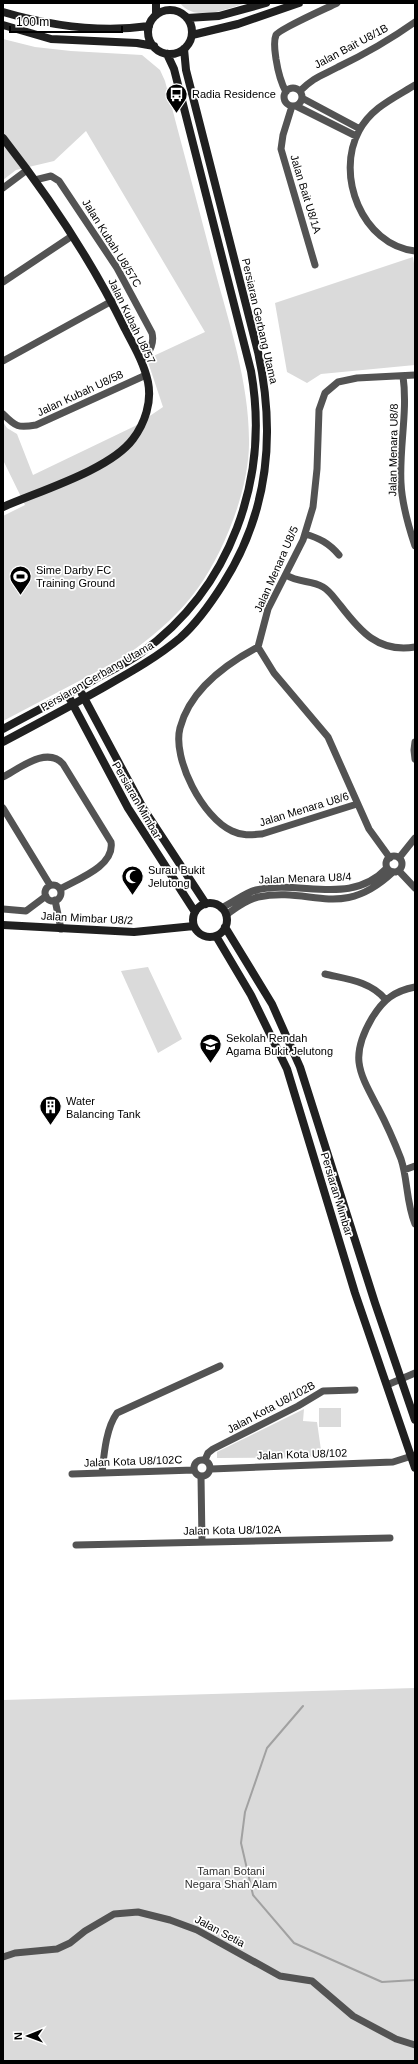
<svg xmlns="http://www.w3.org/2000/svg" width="418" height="2064" viewBox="0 0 418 2064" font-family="Arial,sans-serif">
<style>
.green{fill:#dadada}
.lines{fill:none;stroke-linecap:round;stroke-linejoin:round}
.stream{stroke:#a1a1a1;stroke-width:2}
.street{stroke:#535353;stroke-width:7}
.secondary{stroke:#202020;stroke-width:8}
.labels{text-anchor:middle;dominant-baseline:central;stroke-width:3.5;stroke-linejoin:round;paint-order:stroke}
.street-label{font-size:11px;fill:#000;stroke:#fff}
.poi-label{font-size:11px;fill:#000;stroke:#fff;text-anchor:start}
.park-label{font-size:11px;fill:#313131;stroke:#fff}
</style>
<rect width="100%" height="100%" fill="#fff"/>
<path class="green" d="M180 3H246C226 9 196 23 180 3Z
M3 39 35 47 71 51 142 55 160 70 165 81C181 143 198 205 214 267 229 323 249 382 249 440 250 487 225 550 198 588 182 611 157 633 135 649 118 661 99 670 81 680 55 694 29 707 3 721V516L25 505 3 460V422L7 428 17 434 33 475 135 426 163 407 147 359 205 332 86 131 54 161 16 170 3 180Z
M413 257 415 270V365L321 374 307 383 287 372 275 303Z
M148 967 182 1039 158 1053 121 971Z
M319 1408H341V1427H319Z
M304 1409 303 1421 317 1422 322 1457 217 1458V1452Z
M415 1688V2061H3V1700Z"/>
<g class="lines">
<path class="stream" d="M303 1706 267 1748 245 1812 241 1843 253 1895 294 1943 382 1982 415 1980"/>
<path class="street" d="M415 85C394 98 371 108 359 131 335 175 362 245 415 251
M284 97a9 9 0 1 1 18 0a9 9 0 1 1-18 0Z
M300 91C314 77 321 76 338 67 365 54 391 39 415 22
M286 92C280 81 278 72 276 59 275 51 273 42 276 35 279 29 327 8 337 3
M302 98 360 129
M292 106 283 135 281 149 315 265
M296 106 356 136
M35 180 51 176 59 181 117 268 152 333C155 345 148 353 142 363
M3 188 27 170
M3 282 72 236
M3 361 112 301
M403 376C408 412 399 447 401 483 402 505 408 525 415 546
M3 414C16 427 18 428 36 425L146 375
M305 534C319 538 329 543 339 555
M286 575C299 583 311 580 323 587 330 591 335 599 340 605 360 631 378 653 415 647
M258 647C226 664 190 690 180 728 172 759 203 818 232 831 242 836 251 835 262 834L357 804
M415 742 414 750 415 759
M3 777C20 768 47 746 63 764L111 842C115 866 78 879 60 889
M3 808 50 885
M386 864a8 8 0 1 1 16 0a8 8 0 1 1-16 0Z
M390 858 369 829 328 737 274 673 258 647 268 609 303 540 313 507 317 469 319 410 325 393 338 382 357 378 415 375
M399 858 415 838
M399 871 415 888
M45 893a8 8 0 1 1 16 0a8 8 0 1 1-16 0Z
M55 900 61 929
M221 908C233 903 244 893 256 890 301 879 350 907 387 868
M3 909 26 911 46 896
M226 915C236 908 245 900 258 897 312 886 341 921 393 872
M325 974C346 979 370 981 385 999
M415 987C394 991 383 1000 372 1018 349 1057 359 1072 378 1108 387 1125 394 1141 401 1159 408 1180 406 1202 415 1224
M404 1170 415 1166
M387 1385 415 1373
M194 1468a8 8 0 1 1 16 0a8 8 0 1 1-16 0Z
M205 1460 208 1453 213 1449 298 1406 323 1391 355 1390
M211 1469 393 1462 415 1455
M102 1473C104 1454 106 1428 117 1413L220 1366
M72 1474 194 1470
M201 1476 202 1542
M76 1545 390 1538
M3 1957 15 1953 57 1949 70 1943 85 1931 114 1914 138 1912 170 1920 197 1930 280 1976 312 1981 353 2016 396 2039 415 2045"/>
<path class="secondary" d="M156 3V15
M148 32a22 22 0 1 1 44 0a22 22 0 1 1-44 0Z
M3 12C51 26 99 33 149 26
M187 18 219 16 266 3
M3 25 51 39 137 43 154 46
M192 35 238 24 299 3
M3 138C49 197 92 261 125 329 134 346 144 363 148 382 152 402 145 423 133 439 110 470 39 491 3 507
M82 694 143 808 206 904
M70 699 128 808 195 912
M3 729C34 712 66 696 97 678 112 670 127 663 141 653 231 588 270 479 251 371L174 69 167 54
M3 742C35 725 67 708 99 690 127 674 155 659 180 638 197 623 211 603 223 584 269 512 276 434 258 352L186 70 184 49
M193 920a17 17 0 1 1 34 0a17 17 0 1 1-34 0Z
M3 925 134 932 194 926
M225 927 272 1004 300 1067 375 1303 415 1420
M216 936 251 995 287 1069 355 1293 415 1468"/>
</g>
<defs>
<symbol id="bus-pin" viewBox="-11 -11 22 30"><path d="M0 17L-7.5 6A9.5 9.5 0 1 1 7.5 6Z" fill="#000" stroke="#fff"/><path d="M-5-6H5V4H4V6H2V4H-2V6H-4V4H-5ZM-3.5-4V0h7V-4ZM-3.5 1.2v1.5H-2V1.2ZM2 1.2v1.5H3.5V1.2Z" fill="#fff"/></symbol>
<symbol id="stadium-pin" viewBox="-11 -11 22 30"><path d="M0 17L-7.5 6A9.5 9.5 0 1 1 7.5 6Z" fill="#000" stroke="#fff"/><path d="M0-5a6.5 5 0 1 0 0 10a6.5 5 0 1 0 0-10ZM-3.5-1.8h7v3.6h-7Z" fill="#fff"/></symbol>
<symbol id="mosque-pin" viewBox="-11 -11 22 30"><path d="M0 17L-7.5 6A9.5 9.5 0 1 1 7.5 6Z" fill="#000" stroke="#fff"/><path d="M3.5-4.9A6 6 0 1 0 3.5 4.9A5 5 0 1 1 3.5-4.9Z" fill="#fff"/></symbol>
<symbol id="school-pin" viewBox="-11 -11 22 30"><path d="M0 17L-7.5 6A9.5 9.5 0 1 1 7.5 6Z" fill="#000" stroke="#fff"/><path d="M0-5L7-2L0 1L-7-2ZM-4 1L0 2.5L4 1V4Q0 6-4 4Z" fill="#fff"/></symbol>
<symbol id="building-pin" viewBox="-11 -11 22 30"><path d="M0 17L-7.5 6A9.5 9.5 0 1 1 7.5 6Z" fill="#000" stroke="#fff"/><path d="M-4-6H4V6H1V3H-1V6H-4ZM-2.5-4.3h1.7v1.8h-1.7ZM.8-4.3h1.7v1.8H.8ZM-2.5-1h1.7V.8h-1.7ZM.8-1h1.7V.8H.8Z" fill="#fff"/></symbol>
</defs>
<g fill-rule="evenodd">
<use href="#bus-pin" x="164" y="82" width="25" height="34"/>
<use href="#stadium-pin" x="8" y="564" width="25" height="34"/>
<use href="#mosque-pin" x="120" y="864" width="25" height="34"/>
<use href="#school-pin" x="198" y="1032" width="25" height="34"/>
<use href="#building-pin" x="38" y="1094" width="25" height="34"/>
</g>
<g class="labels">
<g class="street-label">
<text transform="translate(351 46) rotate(-28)">Jalan Bait U8/1B</text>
<text transform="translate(306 194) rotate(73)">Jalan Bait U8/1A</text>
<text transform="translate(112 243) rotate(58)">Jalan Kubah U8/57C</text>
<text transform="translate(132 321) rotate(64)">Jalan Kubah U8/57</text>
<text transform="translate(260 321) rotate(77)">Persiaran Gerbang Utama</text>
<text transform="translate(80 393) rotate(-25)">Jalan Kubah U8/58</text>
<text transform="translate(393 450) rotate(-89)">Jalan Menara U8/8</text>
<text transform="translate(276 569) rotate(-66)">Jalan Menara U8/5</text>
<text transform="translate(97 676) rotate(-30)">Persiaran Gerbang Utama</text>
<text transform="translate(137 800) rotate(60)">Persiaran Mimbar</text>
<text transform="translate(304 809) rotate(-17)">Jalan Menara U8/6</text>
<text transform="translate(305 878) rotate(-2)">Jalan Menara U8/4</text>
<text transform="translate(87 918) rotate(3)">Jalan Mimbar U8/2</text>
<text transform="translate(337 1194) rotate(73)">Persiaran Mimbar</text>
<text transform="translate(271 1407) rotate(-28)">Jalan Kota U8/102B</text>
<text transform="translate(302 1454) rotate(-2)">Jalan Kota U8/102</text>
<text transform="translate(133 1461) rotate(-2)">Jalan Kota U8/102C</text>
<text transform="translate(232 1530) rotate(-1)">Jalan Kota U8/102A</text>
<text transform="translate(220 1931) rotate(28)">Jalan Setia</text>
</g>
<g class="poi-label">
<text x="192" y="94">Radia Residence</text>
<text x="36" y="570">Sime Darby FC<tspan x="36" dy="13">Training Ground</tspan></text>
<text x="148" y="870">Surau Bukit<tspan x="148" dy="13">Jelutong</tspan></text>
<text x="226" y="1038">Sekolah Rendah<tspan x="226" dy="13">Agama Bukit Jelutong</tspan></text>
<text x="66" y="1101">Water<tspan x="66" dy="13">Balancing Tank</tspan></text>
</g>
<g class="park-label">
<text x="231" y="1871">Taman Botani<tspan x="231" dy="13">Negara Shah Alam</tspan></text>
</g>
</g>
<rect width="418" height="2064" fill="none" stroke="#000000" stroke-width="8"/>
<g transform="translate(28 2036) rotate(269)" stroke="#ffffff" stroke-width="3" paint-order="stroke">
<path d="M0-3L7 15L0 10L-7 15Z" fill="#000000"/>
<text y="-6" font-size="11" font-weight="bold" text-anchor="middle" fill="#000000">N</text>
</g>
<path d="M10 26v6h112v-6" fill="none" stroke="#000000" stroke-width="2"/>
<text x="16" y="26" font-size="12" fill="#000000" stroke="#ffffff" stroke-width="3" paint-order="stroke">100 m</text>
</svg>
